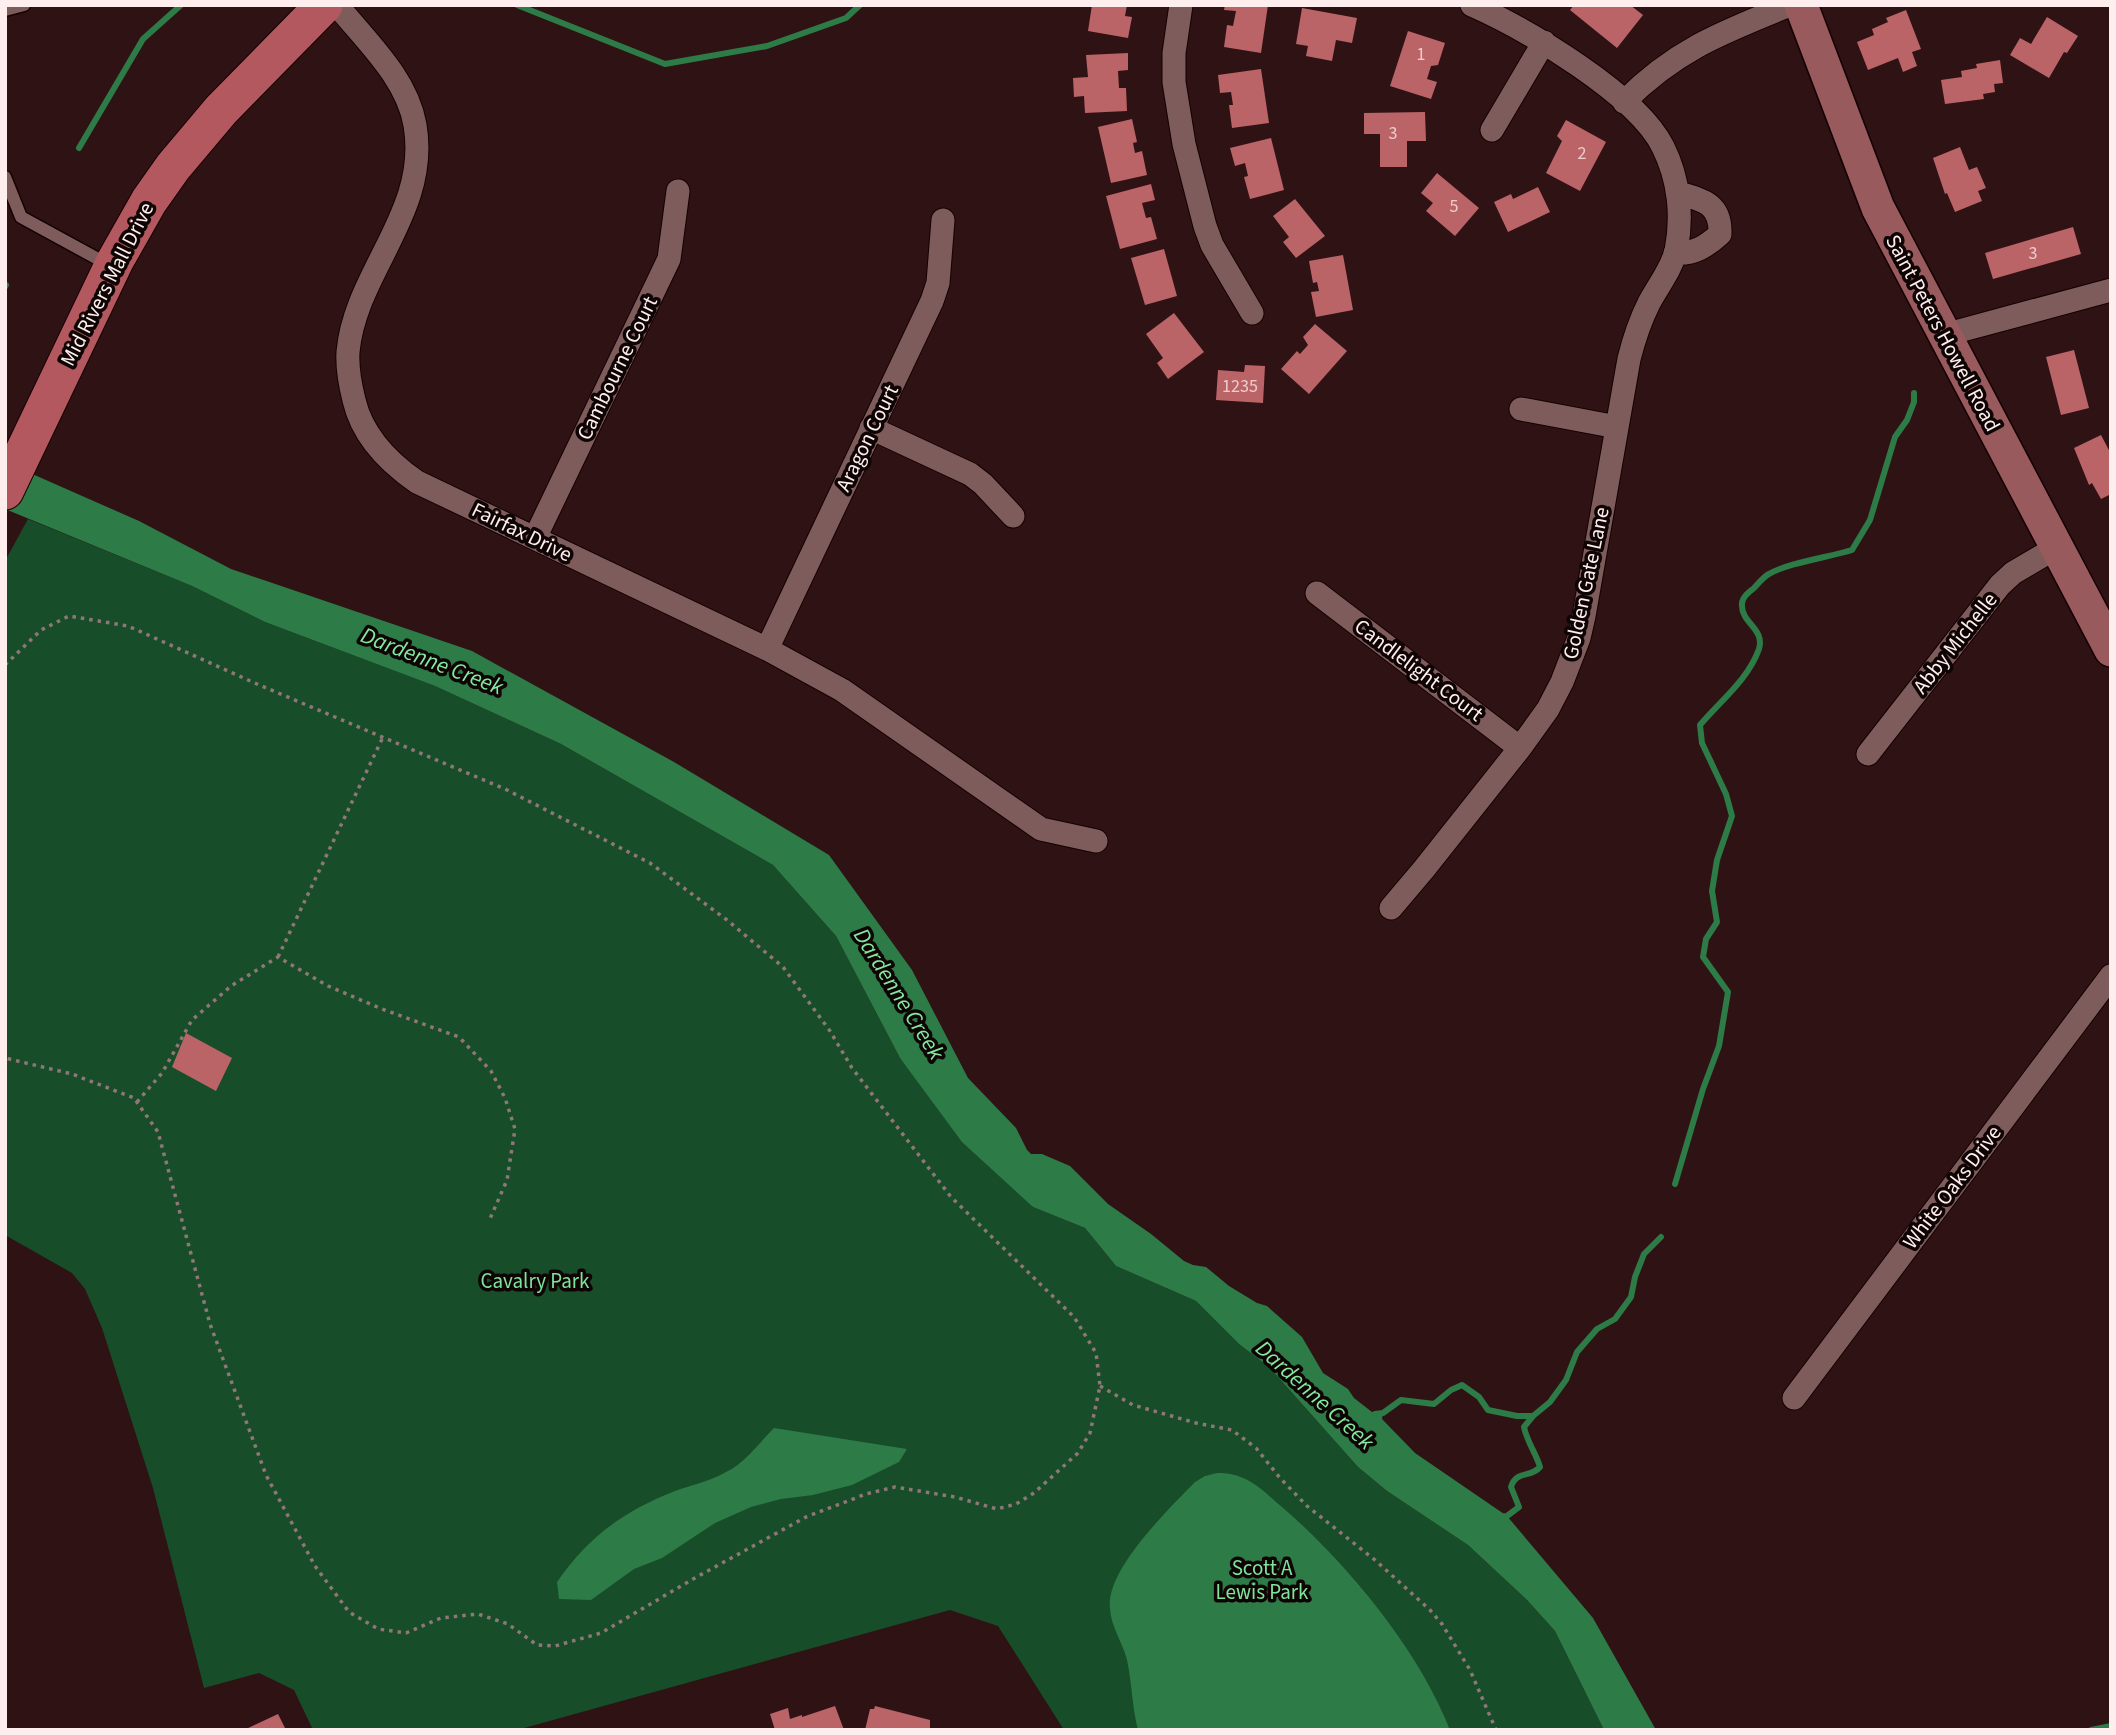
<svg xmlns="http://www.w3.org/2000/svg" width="2116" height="1735" viewBox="0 0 2116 1735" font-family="'Source Sans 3',sans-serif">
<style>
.green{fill:#174d29}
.water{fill:#2d7b47}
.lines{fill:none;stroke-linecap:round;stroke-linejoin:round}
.stream{stroke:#2d7b47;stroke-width:6}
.building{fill:#bb6468}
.lane-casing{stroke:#150102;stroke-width:15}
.street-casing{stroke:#150102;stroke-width:25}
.secondary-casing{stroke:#150102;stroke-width:36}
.primary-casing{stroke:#150102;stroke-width:39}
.path{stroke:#8f7778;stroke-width:3.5;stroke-dasharray:3.5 5;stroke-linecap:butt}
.lane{stroke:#7f5c5c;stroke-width:12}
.street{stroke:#7f5c5c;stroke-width:23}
.secondary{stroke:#985a5d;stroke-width:33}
.primary{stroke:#b2585e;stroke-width:37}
.labels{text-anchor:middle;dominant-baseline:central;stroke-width:7;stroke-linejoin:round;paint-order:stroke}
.number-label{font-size:18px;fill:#ecc}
.street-label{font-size:21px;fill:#fee;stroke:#0f0404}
.park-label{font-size:21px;fill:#7de49a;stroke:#0f0404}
.water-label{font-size:23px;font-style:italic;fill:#82e99f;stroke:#0f0404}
</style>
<rect width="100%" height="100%" fill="#2f1214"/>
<path class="green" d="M28 519 192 586 265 622 435 686 561 744 773 865 836 936 900 1058 1033 1207 1085 1228 1116 1266 1196 1301 1239 1344 1269 1367 1358 1467 1387 1491 1468 1545 1527 1600 1555 1631 1604 1730H1064L998 1626 950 1610 517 1730H313L294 1690 259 1673 204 1688 153 1488 102 1328 85 1289 72 1273 5 1235V561Z"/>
<path class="water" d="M5 462 139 521 231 569 472 651 674 762 829 855 912 970 968 1078 1016 1128 1027 1150 1031 1154H1042L1070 1166 1108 1204 1151 1234 1184 1261 1193 1265 1206 1267 1229 1286 1257 1303 1267 1306 1302 1337 1323 1373 1348 1389 1354 1398 1372 1412 1383 1413 1382 1419 1415 1453 1507 1516 1593 1618 1656 1730H1604L1555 1631 1527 1600 1468 1545 1387 1491 1358 1467 1269 1367 1239 1344 1196 1301 1116 1266 1085 1228 1033 1207 962 1142 900 1058 836 936 773 865 561 744 435 686 265 622 192 586 5 509Z
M774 1428 907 1449 899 1462 852 1485 813 1495 781 1499 751 1507 715 1523 662 1558 634 1569 591 1600 559 1599 557 1582C588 1537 624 1511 675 1491 692 1485 710 1481 726 1472 745 1463 759 1443 774 1428Z
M1217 1473C1226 1473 1235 1474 1243 1478 1258 1484 1270 1497 1282 1507 1346 1562 1419 1650 1450 1730H1138C1132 1707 1132 1683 1127 1660 1123 1643 1111 1627 1110 1609 1105 1570 1169 1509 1195 1482L1205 1476Z"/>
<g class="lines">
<path class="stream" d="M517 5 665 64 767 46 846 18 860 5
M79 148 143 39 181 5
M5 287 6 285
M1675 1184 1703 1089 1719 1046 1728 992 1703 957 1706 939 1717 922 1712 891 1717 860 1732 816 1726 794 1702 743 1700 725C1720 701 1748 680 1759 649 1765 629 1742 623 1742 606 1741 598 1748 593 1753 589 1758 584 1763 577 1769 574 1787 563 1830 557 1852 550L1870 520 1895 437 1907 420 1914 402V393
M1375 1414 1383 1413 1401 1400 1434 1404 1451 1390 1462 1385 1479 1397 1488 1410 1517 1416H1533L1550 1402 1566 1380 1577 1352 1597 1329 1615 1319 1631 1297 1635 1277 1644 1254 1661 1237
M1500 1517 1507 1516 1519 1507 1511 1487C1516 1470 1531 1478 1540 1467 1536 1453 1527 1442 1524 1427L1533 1416
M2091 1730 2111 1726"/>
</g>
<path class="building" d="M1092 5H1127L1125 16 1132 17 1128 38 1088 31Z
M1225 5H1268L1261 53 1224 47 1227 25 1233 26 1236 11 1224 10Z
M1574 5H1630L1643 15 1617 48 1570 10Z
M1302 8 1357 18 1352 43 1336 40 1332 61 1306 56 1308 46 1296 44Z
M1906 10 1921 49 1912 52 1917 66 1903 72 1898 58 1868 70 1857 42 1874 35 1872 29 1888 22 1886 18Z
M2047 17 2078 36 2067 53 2064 52 2049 78 2010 55 2020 38 2031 44Z
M1408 31 1445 43 1438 65 1431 66 1427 79 1437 82 1431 99 1390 86Z
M1128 53V70L1118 71 1119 88H1126L1127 111 1085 113 1084 96 1074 97 1073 78 1088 77 1086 55Z
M2000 60 2003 83 1994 84 1995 92 1983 94 1984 99 1945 104 1941 80 1962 77 1961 71 1977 68 1976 64Z
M1261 69 1269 123 1232 128 1229 105H1233L1231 92 1220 93 1218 75Z
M1425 112 1426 141H1407V167H1380V134H1364V113Z
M1132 119 1137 142 1133 143 1135 153 1142 151 1147 175 1111 183 1098 127Z
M1566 120 1606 142 1580 191 1546 173 1562 141 1557 136Z
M1271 138 1284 190 1250 199 1244 177 1248 176 1245 163 1235 166 1230 148Z
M1960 147 1969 170 1977 167 1986 188 1978 191 1982 201 1955 212 1947 193 1945 194 1933 158Z
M1437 173 1479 208 1455 236 1426 211 1433 203 1421 193Z
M1151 184 1155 200 1142 203 1146 218 1151 217 1157 239 1120 249 1106 196Z
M1538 187 1550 212 1508 232 1494 202 1511 194 1513 199Z
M1295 199 1325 236 1296 258 1283 242 1289 237 1273 216Z
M2073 227 2081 254 1993 279 1985 253Z
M1164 249 1177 296 1145 305 1131 258Z
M1343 255 1353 310 1316 317 1311 292 1319 291 1317 282 1313 283 1309 261Z
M1174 313 1204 352 1168 379 1157 363 1163 358 1146 334Z
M1315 324 1347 351 1309 394 1281 369 1297 351 1300 354 1308 345 1303 337Z
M2074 350 2089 408 2061 415 2046 357Z
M1245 365 1265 366 1263 403 1216 400 1218 370 1244 372Z
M2101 435 2111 454V494L2101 499 2092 483 2089 485 2074 448Z
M186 1033 232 1058 216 1091 172 1067Z
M835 1706 844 1730H775L770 1714 788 1708 790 1719 802 1715V1717Z
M875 1706 930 1720V1730H865L870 1709H874Z
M278 1714 286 1730H244Z"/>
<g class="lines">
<defs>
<path id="lane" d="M5 10 24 5
M5 177 21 217 109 265"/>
<path id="street" d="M337 5C366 41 407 78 415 125 430 212 355 272 348 352 347 368 350 384 354 400 362 435 388 462 417 482L767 649 842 690 1041 829 1096 841
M1181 5 1174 53V82L1184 144 1205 226 1212 245 1252 313
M1624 102C1675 50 1723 32 1790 5
M1492 130 1544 42
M1675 253C1693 255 1707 246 1720 234 1721 204 1704 200 1678 193
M1944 335 2111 290
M1521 409 1617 427
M871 428 970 474 983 484 1013 516
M535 538 669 259 678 191
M1317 593 1520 748
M767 649 932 301 938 283 943 220
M1868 754 2000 585 2013 573 2057 547
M1391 908 1424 869 1520 748 1548 709 1562 682 1579 638 1584 616 1629 359C1634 339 1640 321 1649 303 1658 286 1671 270 1676 251 1683 216 1679 179 1663 147 1637 94 1526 29 1472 5
M1794 1398 2111 976"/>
<path id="secondary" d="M1801 5 1878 208 2111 650"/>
<path id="primary" d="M5 491 115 261 149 201 173 167 221 110 324 5"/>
</defs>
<use href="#lane" class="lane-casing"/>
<use href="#street" class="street-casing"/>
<use href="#secondary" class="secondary-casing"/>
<use href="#primary" class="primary-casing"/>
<path class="path" d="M5 665 41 630 69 616 128 626 257 684 505 789 650 863 727 920 783 967 830 1031 852 1068 951 1197 1074 1317 1096 1353 1100 1386 1090 1433 1078 1453 1034 1493 1016 1504 997 1509 955 1497 895 1487 866 1494 806 1517 693 1579 601 1633 555 1646 537 1645 508 1624 478 1614 441 1618 406 1633 378 1629 349 1612 315 1566 266 1475 210 1324 158 1132 134 1098 72 1074 5 1058
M278 957 383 737
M137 1102 162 1073 192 1020 231 986 278 957 328 986 382 1009 459 1037 491 1071 505 1098 515 1129 507 1180 489 1221
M1100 1386 1133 1405 1196 1423 1232 1430 1256 1448 1280 1478 1307 1506 1375 1560 1430 1610 1442 1624 1470 1670 1496 1730"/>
<use href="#lane" class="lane"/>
<use href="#street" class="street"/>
<use href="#secondary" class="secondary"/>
<use href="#primary" class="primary"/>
</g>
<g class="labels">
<g class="number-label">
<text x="1421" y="54">1</text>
<text x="1393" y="133">3</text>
<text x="1582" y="153">2</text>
<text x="1454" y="206">5</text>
<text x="2033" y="253">3</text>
<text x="1240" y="386">1235</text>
</g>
<g class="street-label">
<text transform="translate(107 284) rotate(-63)">Mid Rivers Mall Drive</text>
<text transform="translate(1943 333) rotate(62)">Saint Peters Howell Road</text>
<text transform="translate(617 368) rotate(-64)">Cambourne Court</text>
<text transform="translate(867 438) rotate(-64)">Aragon Court</text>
<text transform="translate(522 532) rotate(26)">Fairfax Drive</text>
<text transform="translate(1586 583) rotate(-78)">Golden Gate Lane</text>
<text transform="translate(1955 643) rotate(-52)">Abby Michelle</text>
<text transform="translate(1419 670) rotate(37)">Candlelight Court</text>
<text transform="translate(1952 1187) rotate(-53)">White Oaks Drive</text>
</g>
<g class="park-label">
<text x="535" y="1281">Cavalry Park</text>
<text x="1262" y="1568">Scott A<tspan x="1262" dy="24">Lewis Park</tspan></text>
</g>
<g class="water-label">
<text transform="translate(432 661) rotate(21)">Dardenne Creek</text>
<text transform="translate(899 994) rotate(58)">Dardenne Creek</text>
<text transform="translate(1315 1395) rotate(42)">Dardenne Creek</text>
</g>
</g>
<rect width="2116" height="1735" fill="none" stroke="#ffeeee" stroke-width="14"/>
</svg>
